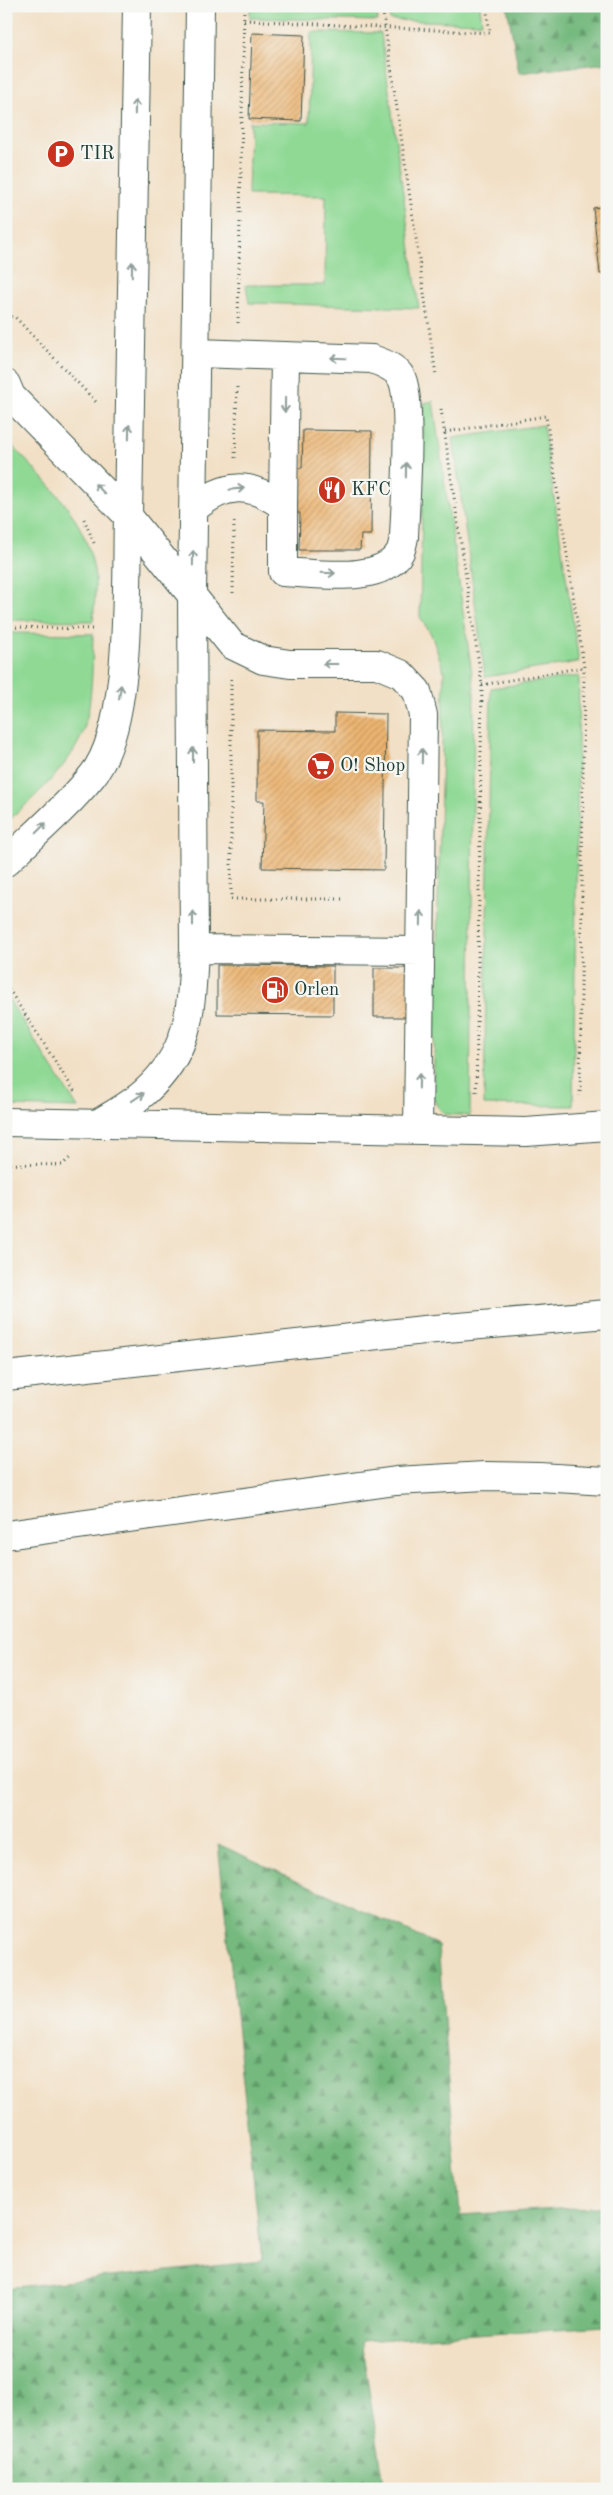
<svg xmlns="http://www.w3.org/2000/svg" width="613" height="2495" viewBox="0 0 613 2495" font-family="'Old Standard TT',serif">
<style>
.green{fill:#90d995;stroke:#588b64}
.forest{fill:url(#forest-firs);stroke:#4a7b59}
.building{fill:url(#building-hatch)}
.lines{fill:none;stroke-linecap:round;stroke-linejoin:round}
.minor-casing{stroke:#3f554a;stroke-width:30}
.path{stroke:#3f554a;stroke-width:3;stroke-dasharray:1 4;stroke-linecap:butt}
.minor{stroke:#fff;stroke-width:28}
.oneway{stroke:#8f9e9a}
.labels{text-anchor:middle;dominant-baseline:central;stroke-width:4.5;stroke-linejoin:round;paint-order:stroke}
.poi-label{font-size:19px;fill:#1f3d34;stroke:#f6f6f2;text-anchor:start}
</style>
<defs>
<pattern id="forest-firs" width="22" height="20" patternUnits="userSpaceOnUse" patternTransform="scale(1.25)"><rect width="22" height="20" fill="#74b97e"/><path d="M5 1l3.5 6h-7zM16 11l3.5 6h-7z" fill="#5f9868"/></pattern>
<pattern id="building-hatch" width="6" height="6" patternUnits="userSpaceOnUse" patternTransform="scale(1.25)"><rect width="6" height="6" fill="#edb572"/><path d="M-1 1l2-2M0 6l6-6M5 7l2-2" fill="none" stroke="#bf945e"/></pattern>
</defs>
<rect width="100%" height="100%" fill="#f6f6f2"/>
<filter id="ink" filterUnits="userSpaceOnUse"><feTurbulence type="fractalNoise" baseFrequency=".02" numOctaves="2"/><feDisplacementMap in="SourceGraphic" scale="10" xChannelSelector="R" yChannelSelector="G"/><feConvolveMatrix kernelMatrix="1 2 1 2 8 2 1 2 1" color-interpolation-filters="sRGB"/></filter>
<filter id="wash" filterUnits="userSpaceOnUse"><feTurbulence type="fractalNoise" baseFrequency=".0096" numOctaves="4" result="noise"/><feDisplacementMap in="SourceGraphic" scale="20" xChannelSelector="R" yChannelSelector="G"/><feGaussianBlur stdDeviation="1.12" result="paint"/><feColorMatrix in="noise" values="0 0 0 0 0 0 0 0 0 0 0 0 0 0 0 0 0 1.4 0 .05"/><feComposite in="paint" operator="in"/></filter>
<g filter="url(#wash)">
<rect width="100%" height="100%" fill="#f2e0c6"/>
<path class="green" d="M250 6H376L378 21 250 18Z
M388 6H480L482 23 390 20Z
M311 32 381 33 419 308 249 303 246 285H325L326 196 248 195 250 122 309 123Z
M433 401 474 688 470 1116 444 1114 437 1106 433 1097 444 671 431 634 420 617 424 403Z
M543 425 579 662 485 677 453 438Z
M6 439C46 483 88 515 95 578 96 592 94 607 93 621L6 620Z
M6 633 93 634C92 666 93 698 84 729 73 764 32 799 6 823Z
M579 676 573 1106 484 1105 491 688Z
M6 995 78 1108 6 1106Z"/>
<path class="forest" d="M507 6H607V63L519 73Z
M218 1844 438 1945 460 2215 607 2206V2326L361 2341 385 2489H6V2288L262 2261Z"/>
<g id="blocks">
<path class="building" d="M252 33 304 35 301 121 249 119Z
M607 206V273L600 274 593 208Z
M303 430 372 431 371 535H361L360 550H299L300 513H292L293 468H302Z
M335 713 386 714 384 870 262 868 264 801H257V730L335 731Z
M217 965 333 966V1015L217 1014Z
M374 968H430L429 1017H374Z"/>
</g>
</g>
<g filter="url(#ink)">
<use href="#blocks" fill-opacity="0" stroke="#3f554a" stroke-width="1"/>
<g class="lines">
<defs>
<path id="minor" d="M137 6 128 516 232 645 263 660 290 664H377L401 674 417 691 423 715 418 1130
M6 384 11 396 128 516C126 580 133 727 92 776 68 806 34 835 6 862
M283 506 285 356
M194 509C225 482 251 482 283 506V572C315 573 382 585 400 552 402 548 403 542 404 537 405 508 413 397 401 377 395 367 383 363 372 359L197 353
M194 949 420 951
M6 1122 526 1132 607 1126
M97 1124C113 1114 131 1105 145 1092 192 1050 191 1007 194 949L192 597 200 6
M6 1376 424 1330 607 1314
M6 1535 396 1481 485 1476 539 1477 607 1481"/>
</defs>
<use href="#minor" class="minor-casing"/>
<path class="path" d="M382 6 436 375
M244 20 490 33 486 6
M6 316 15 317 98 404
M238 323 244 6
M441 409 482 685 476 1099
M445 432 546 416 584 667 580 1096
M235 458 237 387
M84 519 94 543
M233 593 234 522
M6 627 93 629
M231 679V899H344
M482 685 584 667
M6 985 75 1092
M6 1164 62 1165 72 1156"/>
<use href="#minor" class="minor"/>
</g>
<defs><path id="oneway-shaft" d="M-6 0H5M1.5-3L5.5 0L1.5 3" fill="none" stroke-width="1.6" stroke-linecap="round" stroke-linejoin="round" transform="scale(1.25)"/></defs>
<g class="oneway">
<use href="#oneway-shaft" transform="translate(135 107) rotate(-89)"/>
<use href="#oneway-shaft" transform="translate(132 269) rotate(-89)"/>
<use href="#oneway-shaft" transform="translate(338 358) rotate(-178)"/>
<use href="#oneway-shaft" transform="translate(285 405) rotate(91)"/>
<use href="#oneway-shaft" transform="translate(129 432) rotate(-89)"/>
<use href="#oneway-shaft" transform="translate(406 470) rotate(-89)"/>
<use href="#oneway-shaft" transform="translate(100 489) rotate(-135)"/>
<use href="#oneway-shaft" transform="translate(237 489) rotate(-6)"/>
<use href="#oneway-shaft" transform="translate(193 558) rotate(-89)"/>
<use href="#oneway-shaft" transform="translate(328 573) rotate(2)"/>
<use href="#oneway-shaft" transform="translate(330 664) rotate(-180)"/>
<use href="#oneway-shaft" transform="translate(120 692) rotate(-82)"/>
<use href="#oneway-shaft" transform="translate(193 755) rotate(-90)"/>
<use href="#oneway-shaft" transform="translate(422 756) rotate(-89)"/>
<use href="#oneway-shaft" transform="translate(41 828) rotate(-45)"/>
<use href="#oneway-shaft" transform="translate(193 918) rotate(-90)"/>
<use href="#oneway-shaft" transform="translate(421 918) rotate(-89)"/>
<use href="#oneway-shaft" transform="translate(419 1081) rotate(-89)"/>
<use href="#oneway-shaft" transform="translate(138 1097) rotate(-34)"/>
</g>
</g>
<defs>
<symbol id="parking-disc" viewBox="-11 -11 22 22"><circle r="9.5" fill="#c8321e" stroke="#f6f6f2"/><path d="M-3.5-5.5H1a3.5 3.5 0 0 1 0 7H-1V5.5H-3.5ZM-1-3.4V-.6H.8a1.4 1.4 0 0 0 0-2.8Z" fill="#fff"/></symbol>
<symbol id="restaurant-disc" viewBox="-11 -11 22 22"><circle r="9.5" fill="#c8321e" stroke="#f6f6f2"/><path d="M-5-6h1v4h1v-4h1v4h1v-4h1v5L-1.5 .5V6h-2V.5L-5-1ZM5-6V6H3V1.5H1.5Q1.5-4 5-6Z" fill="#fff"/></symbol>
<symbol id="supermarket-disc" viewBox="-11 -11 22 22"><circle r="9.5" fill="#c8321e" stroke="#f6f6f2"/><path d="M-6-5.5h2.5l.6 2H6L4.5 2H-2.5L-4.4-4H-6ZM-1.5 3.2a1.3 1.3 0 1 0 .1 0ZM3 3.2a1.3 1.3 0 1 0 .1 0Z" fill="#fff"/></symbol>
<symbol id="fuel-disc" viewBox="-11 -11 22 22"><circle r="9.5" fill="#c8321e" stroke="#f6f6f2"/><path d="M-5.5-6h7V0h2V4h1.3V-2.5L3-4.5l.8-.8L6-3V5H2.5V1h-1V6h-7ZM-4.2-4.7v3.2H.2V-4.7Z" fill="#fff"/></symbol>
</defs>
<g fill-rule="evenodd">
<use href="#parking-disc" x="45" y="138" width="32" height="32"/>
<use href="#restaurant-disc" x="316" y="474" width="32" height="32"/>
<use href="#supermarket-disc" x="305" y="750" width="32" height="32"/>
<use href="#fuel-disc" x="259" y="974" width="32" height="32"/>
</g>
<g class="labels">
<g class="poi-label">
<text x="80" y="154">TIR</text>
<text x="351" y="490">KFC</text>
<text x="340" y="766">O! Shop</text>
<text x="294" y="990">Orlen</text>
</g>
</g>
<rect width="613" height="2495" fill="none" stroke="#f6f6f2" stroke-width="25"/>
</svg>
